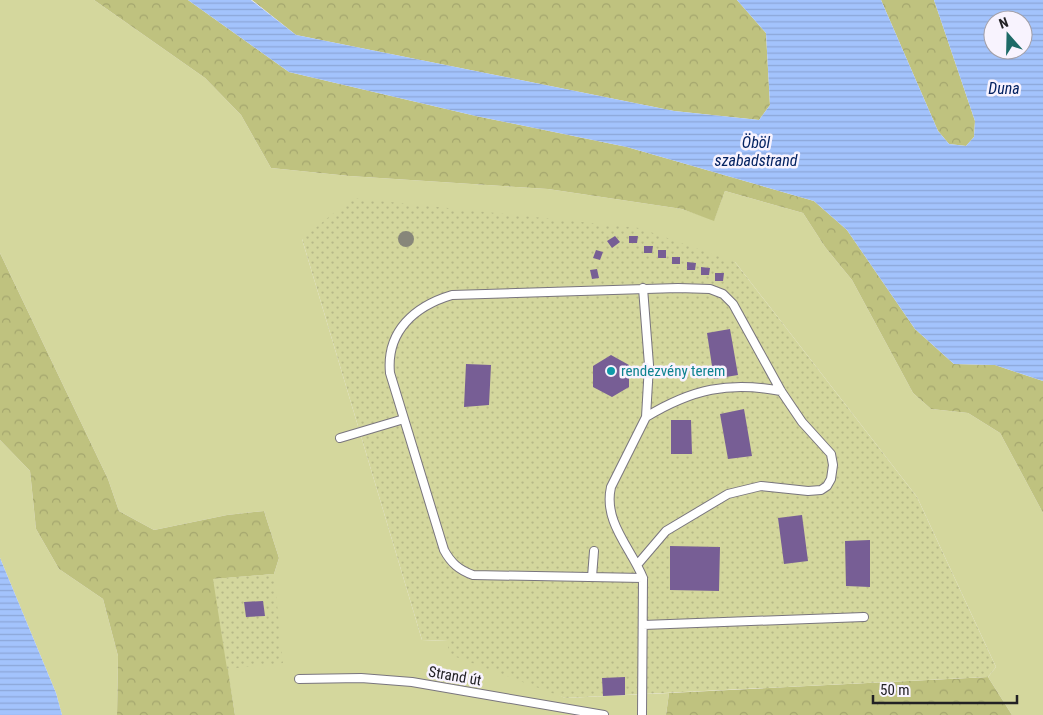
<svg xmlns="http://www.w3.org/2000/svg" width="1043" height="715" viewBox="0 0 1043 715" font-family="'Roboto Condensed',sans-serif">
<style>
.grass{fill:#d4d79d}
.forest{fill:url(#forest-crowns)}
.park{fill:url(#park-dots)}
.water{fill:url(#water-rules);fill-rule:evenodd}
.building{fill:#775e95}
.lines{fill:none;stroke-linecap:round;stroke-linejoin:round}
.lane-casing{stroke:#79757e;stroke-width:10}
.lane{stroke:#fff;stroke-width:8}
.tree{fill:#87867a}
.culture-dot{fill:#0f9aa8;stroke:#f8f3fe;stroke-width:2}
.labels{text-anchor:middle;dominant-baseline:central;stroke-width:5;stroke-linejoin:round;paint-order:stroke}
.culture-label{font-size:15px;fill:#0d838f;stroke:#f8f3fe;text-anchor:start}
.street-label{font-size:15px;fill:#222125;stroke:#f8f3fe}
.water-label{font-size:16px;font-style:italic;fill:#042362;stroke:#f8f3fe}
</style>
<defs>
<pattern id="forest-crowns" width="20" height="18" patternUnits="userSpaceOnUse" patternTransform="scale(1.25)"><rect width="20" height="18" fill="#bfc27f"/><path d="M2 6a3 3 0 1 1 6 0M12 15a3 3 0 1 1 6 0" fill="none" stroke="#a4a66e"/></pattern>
<pattern id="park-dots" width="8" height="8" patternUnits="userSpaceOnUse" patternTransform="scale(1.25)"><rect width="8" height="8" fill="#d4d79d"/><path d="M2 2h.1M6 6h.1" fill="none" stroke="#b6b887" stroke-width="1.8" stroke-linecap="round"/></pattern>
<pattern id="water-rules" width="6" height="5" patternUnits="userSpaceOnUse" patternTransform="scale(1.25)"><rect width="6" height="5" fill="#a3c3fc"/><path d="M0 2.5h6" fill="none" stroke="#8ca7d8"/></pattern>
</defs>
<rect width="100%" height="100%" fill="#f8f3fe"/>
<path class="grass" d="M0 0H94L205 78 241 115 271 168 349 176 548 189 682 209 714 220 725 191 803 213 825 247 852 280 913 393 931 409 968 413 1000 433 1043 513V715H1012L988 677 996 667 917 497 735 262 302 239 422 640 449 641 565 698 669 693 666 715H235L213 579 274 574 279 558 264 511 227 515 154 530 119 511 108 479 0 253Z
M0 440 30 471 36 529 59 569 103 599 118 656 117 715H62L56 693 0 558Z"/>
<path class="forest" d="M94 0H188L289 72 476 116 627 147 814 201 847 230 915 329 954 364 995 365 1043 381V513L1000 433 968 413 931 409 913 393 852 280 825 247 803 213 725 191 714 221 682 209 548 189 349 176 271 168 241 115 205 78Z
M252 0H737L766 33 770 105 759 120 674 111 296 35Z
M881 0H934L975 121 974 137 966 146 949 144 938 131Z
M0 253 108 479 119 511 154 530 227 515 264 511 279 558 274 574 214 579 235 715H117L118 656 103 599 59 569 36 529 30 471 0 440Z
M988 677 1012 715H666L669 693Z"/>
<path class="park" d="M352 198 639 228 735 262 917 497 996 667 988 677 565 698 448 654V641L422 640 302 239Z
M274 574 283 663 227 669 213 579Z"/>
<path class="water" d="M188 0H251L296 35 674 111 759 120 770 105 766 33 737 0H881L938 131 949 144 966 146 974 137 975 121 934 0H1043V381L995 365 954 364 915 329 847 230 814 201 627 147 476 116 289 72ZM993 20H1023V50H993Z
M0 558 56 693 62 715H0Z"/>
<path class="building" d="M615 236 620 242 612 248 607 241Z
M629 236H638L637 243H629Z
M644 246H653L652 253H644Z
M596 250 603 252 600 260 593 258Z
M658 250H666V258H658Z
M672 257H680V264H672Z
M687 262 696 263 695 270H687Z
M701 267 710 268 709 275H701Z
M597 269 599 278 592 279 590 270Z
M715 273H724L723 281H715Z
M730 329 738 375 714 379 707 333Z
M611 355 629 365V387L612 397 593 387V366Z
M466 364 491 365 489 405 464 407Z
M744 409 752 456 728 459 720 414Z
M671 420H691L692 454H671Z
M802 515 808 561 784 564 778 518Z
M870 540V587L846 586 845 541Z
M670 546 720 547 719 591 670 590Z
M263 601 265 616 246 617 244 602Z
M625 677V695L603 696 602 678Z"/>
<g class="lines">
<defs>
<path id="lane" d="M646 417C692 389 729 381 781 391
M340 438 404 419
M637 565 666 531 728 494 761 486 808 491 821 490 827 486 831 479 833 465 831 454 802 422 781 391 733 304 723 294 710 289 678 288 452 295C415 306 386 331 390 373L444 550C451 563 459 570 473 575L643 578 642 715
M592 577 594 551
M643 578C631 548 603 522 611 487L646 417 649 365 643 288
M643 625 864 617
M299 679 361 678 412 682 604 715"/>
</defs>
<use href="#lane" class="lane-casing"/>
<use href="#lane" class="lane"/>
</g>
<circle class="tree" cx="406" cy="239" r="8"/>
<circle class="culture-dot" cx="611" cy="371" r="5"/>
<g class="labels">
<g class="culture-label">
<text x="621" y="371">rendezvény terem</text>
</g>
<g class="street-label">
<text transform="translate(455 676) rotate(10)">Strand út</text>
</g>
<g class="water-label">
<text x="1004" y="88">Duna</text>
<text x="756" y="142">Öböl<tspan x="756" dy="18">szabadstrand</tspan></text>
</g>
</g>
<g transform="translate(1008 35) rotate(340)"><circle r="24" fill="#f8f3fe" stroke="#a29fa7"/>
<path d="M0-4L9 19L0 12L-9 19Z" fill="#1d6a67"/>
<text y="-8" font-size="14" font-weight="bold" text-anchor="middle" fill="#222125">N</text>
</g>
<path d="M873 695v8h144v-8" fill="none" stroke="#222125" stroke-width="2.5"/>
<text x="880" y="695" font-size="15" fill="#222125" stroke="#f8f3fe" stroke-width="4" paint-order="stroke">50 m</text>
</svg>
